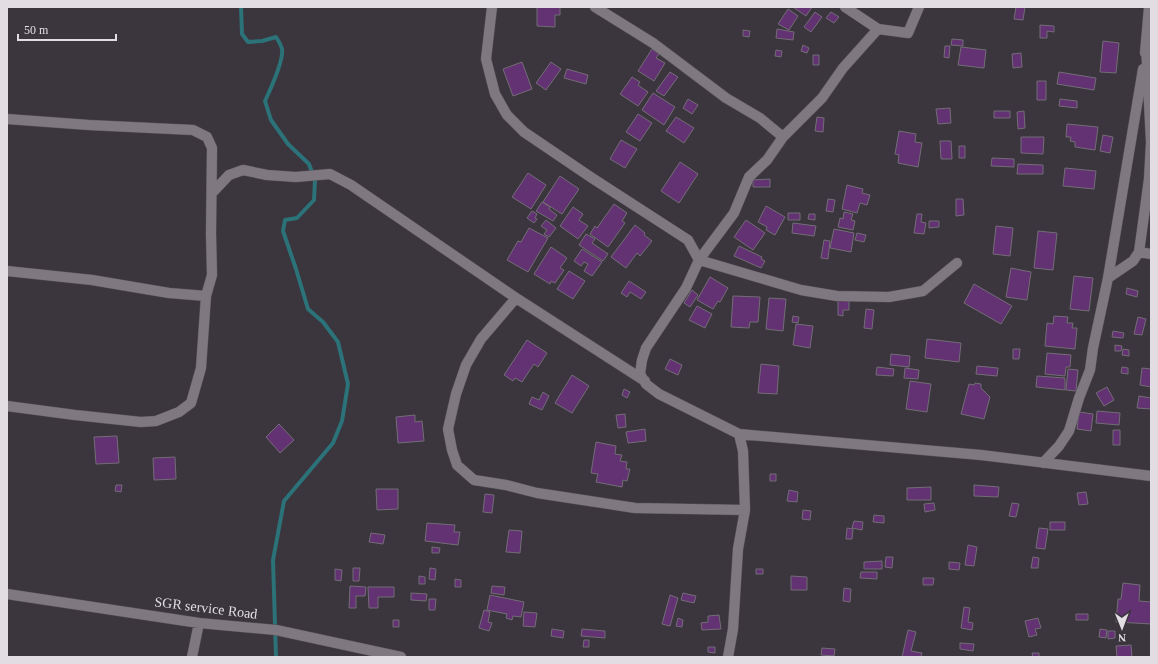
<svg xmlns="http://www.w3.org/2000/svg" width="1158" height="664" viewBox="0 0 1158 664" font-family="'Times New Roman',serif">
<style>
.lines{fill:none;stroke-linecap:round;stroke-linejoin:round}
.stream{stroke:#2b7279;stroke-width:4}
.building{fill:#633273;stroke:#736d76}
.minor-casing{stroke:#575259;stroke-width:11}
.minor{stroke:#7f7881;stroke-width:10}
.labels{text-anchor:middle;dominant-baseline:central;stroke-width:3;stroke-linejoin:round;paint-order:stroke}
.street-label{font-size:14px;fill:#e1dde3;stroke:#3b353d}
</style>
<rect width="100%" height="100%" fill="#3b353d"/>
<g class="lines">
<path class="stream" d="M241 7 242 34 248 42 262 41 276 37C278 40 281 45 282 49 284 61 270 90 265 101L271 120 288 144 309 164 315 180 314 200 297 218 285 220 283 231 296 269 308 309 323 322 338 342 348 384 342 421 333 443 284 501 273 560 276 657"/>
</g>
<path class="building" d="M537 7H560V15H555V27L537 26Z
M793 7H812L806 16Z
M1016 7H1025L1023 20 1014 19Z
M788 9 798 16 789 30 778 24Z
M815 12 822 17 811 32 804 27Z
M831 12 839 17 834 23 826 18Z
M1040 25 1054 26V32L1047 31V38H1040Z
M777 29 794 32 793 40 776 38Z
M743 30 750 31 749 37 743 36Z
M952 39 963 40V46L951 45Z
M1103 41 1119 43 1116 73 1100 72Z
M803 45 809 48 807 53 801 51Z
M945 46H950L949 58 944 57Z
M961 47 986 50 984 68 958 65Z
M652 49 659 54 656 58 665 63 654 81 638 71Z
M776 50 782 51 781 57 775 56Z
M1021 53 1022 67 1013 68 1012 54Z
M813 55H819V65H813Z
M522 62 532 89 513 96 503 69Z
M551 62 561 69 546 90 536 83Z
M567 69 588 75 586 84 564 78Z
M670 72 678 77 664 96 656 91Z
M1059 72 1096 78 1094 90 1057 84Z
M632 77 640 82 638 85 648 92 638 106 620 94Z
M1037 81H1046V100H1037Z
M653 93 675 107 664 125 642 110Z
M688 99 698 105 692 114 683 108Z
M1060 99 1077 101V108L1059 106Z
M950 108 951 123 938 124 936 109Z
M994 111H1010V118H994Z
M1024 111 1025 128 1018 129 1017 112Z
M638 114 652 123 640 141 626 132Z
M676 117 694 128 684 143 666 131Z
M817 117 824 118 823 132 815 131Z
M1067 124 1098 127 1095 150 1075 147V142L1070 141 1071 137H1066Z
M899 131 916 134 915 142 922 143 918 167 898 163 899 155 895 154Z
M1103 135 1113 137 1110 153 1100 151Z
M1021 137H1044L1043 154 1021 153Z
M621 140 637 149 625 168 610 159Z
M940 141H951L952 159H941Z
M959 146H965V158H959Z
M992 158 1014 159V167L991 166Z
M680 162 698 174 679 203 661 191Z
M1018 164 1043 165V174H1017Z
M1065 168 1096 171 1094 189 1063 186Z
M528 173 546 185 531 209 512 197Z
M560 176 579 189 562 214 543 202Z
M770 179V187H753V180Z
M847 185 863 189 862 193 870 195 867 205 860 203 857 213 842 209Z
M828 199 835 200 833 212 826 211Z
M956 199H963L964 215 956 216Z
M542 202 550 207 549 209 557 215 553 221 536 211Z
M614 204 627 213 622 221 625 223 608 247 590 234 595 226 597 228Z
M766 206 785 217 775 235 766 230 767 227 758 222Z
M573 207 583 214 579 220 588 226 578 239 560 226Z
M532 211 537 214 535 218 537 219 534 223 527 218Z
M844 212 853 214 851 220 855 221 853 230 838 227 840 218 843 219Z
M788 213H800V220H788Z
M809 214H815V220L808 219Z
M917 214H922L921 222 926 223 924 234 914 233Z
M546 220 556 228 549 237 544 234 547 230 541 226Z
M746 220 765 233 753 250 734 237Z
M929 221H939V227L929 228Z
M793 223 816 226 814 236 792 233Z
M635 225 645 233 644 235 652 241 640 256 637 253 626 268 611 257Z
M996 226 1013 228 1010 256 993 254Z
M529 228 548 238 528 272 507 260 518 241 521 242Z
M834 229 854 233 851 252 830 248Z
M1038 231 1057 233 1053 270 1034 268Z
M857 233 866 235 864 242 855 240Z
M586 234 595 239 592 243 608 254 603 261 579 245Z
M824 240 830 241 828 259 821 258Z
M739 246 762 257 761 259 765 261 761 268 734 256Z
M551 247 567 258 560 268 564 270 555 283 551 281 550 284 534 274Z
M582 249 602 262 592 276 584 271 588 264 584 262 581 266 574 261Z
M1011 268 1031 272 1027 300 1006 297Z
M569 271 585 281 573 299 557 289Z
M1074 276 1093 278 1089 311 1070 309Z
M710 277 728 288 720 302 718 301 713 309 697 300Z
M629 281 646 292 641 299 630 292 627 297 621 293Z
M974 284 1012 306 1001 324 964 303Z
M1127 288 1138 291 1137 297 1126 294Z
M692 290 698 295 690 307 684 303Z
M733 296 760 297 758 322H750L749 328 731 327Z
M769 298 786 299 783 331 766 329Z
M838 300 849 301V310H843V316L838 315Z
M697 306 712 314 705 328 689 320Z
M866 309 874 310 872 329 864 328Z
M793 316 799 317 798 323 792 322Z
M1054 316 1068 317 1067 323H1073L1072 328H1077L1075 349 1045 346 1047 323 1053 324Z
M1138 317 1146 319 1142 335 1134 334Z
M796 324 813 326 810 348 793 345Z
M1113 331 1124 333 1123 338 1112 337Z
M927 339 961 343 959 362 925 358Z
M527 340 547 353 538 367 534 364 522 382 515 378 513 381 504 375Z
M1115 345 1122 346 1121 351H1115Z
M1013 349H1020L1019 359H1013Z
M1123 349 1129 350V356L1122 355Z
M1047 353 1071 355 1070 367H1066L1065 376 1045 374Z
M891 354 910 356 909 367 890 365Z
M670 359 682 365 678 375 665 369Z
M761 364 779 366 777 394 758 393Z
M977 366 998 368 997 376 976 374Z
M877 367 894 369 893 376 876 375Z
M1122 367 1128 368V374L1121 373Z
M905 368 919 370 918 379 904 378Z
M1142 368 1151 369V387L1140 385Z
M1068 369 1078 370 1076 391 1066 390Z
M572 375 589 386 572 413 555 403Z
M1037 376 1065 378V390L1036 387Z
M910 381 931 384 927 412 906 409Z
M975 383 981 384V388L990 397 984 419 961 414 969 384 974 385Z
M1107 387 1114 400 1104 406 1096 393Z
M624 389 630 392 627 398 622 395Z
M543 392 549 396 542 410 529 404 532 397 539 400Z
M1139 396 1151 398V409L1137 408Z
M1097 411 1120 413 1119 425 1096 423Z
M1079 412 1093 414 1091 431 1077 429Z
M625 414 626 427 618 428 616 415Z
M415 415V422L422 421 424 441 398 443 396 417Z
M279 424 294 440 280 453 266 437Z
M645 429 646 441 628 443 626 432Z
M1113 430H1120V445H1113Z
M117 436 119 463 96 464 94 437Z
M596 442 616 446 615 454 622 455 620 461 627 462 626 469H630L627 481 623 480 622 487 596 482 598 474 591 473Z
M175 457 176 479 154 480 153 458Z
M770 474H776V481H770Z
M116 485H122L121 492 115 491Z
M974 485 999 487 998 497 974 496Z
M931 487V500H907V488Z
M376 489H398V509L377 510Z
M789 490 798 492 797 502 787 501Z
M1086 492 1088 504 1079 505 1077 493Z
M485 494 494 495 492 513 483 512Z
M934 503 935 510 925 512 924 504Z
M1012 503 1019 504 1016 517 1009 516Z
M803 510 811 511 810 520 802 519Z
M874 515 884 516V523L873 522Z
M854 521 863 522 862 530 852 528Z
M1050 522H1065V530H1050Z
M427 523 455 525 454 532H460L458 545 425 541Z
M847 528 853 529 852 539H846Z
M1039 528 1048 529 1045 549 1036 548Z
M509 530 522 531 520 553 506 552Z
M371 533 385 535 383 544 369 542Z
M968 545 977 547 974 566 965 565Z
M432 547 440 548 439 553H432Z
M886 557H893L892 568 885 567Z
M1033 557 1039 558 1038 568H1031Z
M882 561V569H864V562Z
M949 562 960 563 959 570 949 569Z
M353 568H360L359 581H353Z
M430 568 436 569 435 580 429 579Z
M335 569 342 570 341 581 335 580Z
M756 569H763V574H756Z
M861 572H877V579L860 578Z
M419 576 425 577V584H419Z
M791 576 807 577V590H791Z
M923 578H934L933 585H923Z
M455 579 461 580V587H455Z
M1123 583 1140 585 1139 601 1151 602V624L1116 622 1118 599H1121Z
M350 586 366 587 365 596H356V608H349Z
M492 586 505 587 504 595 491 593Z
M368 587H394V597H378V608H369Z
M844 588 851 589 850 602 843 601Z
M411 593 427 594 426 601 411 600Z
M683 593 696 596 694 603 681 600Z
M490 595 524 602 521 617 513 616 512 620 506 618 507 614 487 610Z
M670 595 678 598 670 626 662 624Z
M429 599H436L435 610H429Z
M964 607 970 608 968 622 973 623 972 630 961 628Z
M484 610 490 612 488 622 492 623 489 631 479 628Z
M524 612 537 613 535 627 523 626Z
M1076 614H1088V620H1076Z
M719 615 721 629 702 630 701 623 708 622V616Z
M678 618 683 620 682 627 676 626Z
M1038 618 1041 628 1035 629 1037 635 1029 637 1025 621Z
M393 620H399V627H393Z
M552 629 564 631 563 638 551 636Z
M582 629 605 631V638L581 636Z
M1100 629 1107 630 1106 638 1099 637Z
M908 630 916 632 911 651 922 653 921 657H902Z
M1108 631H1115V638L1108 639Z
M584 640H589V647H583Z
M960 643 974 644 973 651 960 649Z
M1131 645 1132 657H1117L1116 646Z
M708 647H715V653L708 652Z
M822 648 835 649 834 656 821 655Z
M1032 653H1039V657H1033Z"/>
<g class="lines">
<defs>
<path id="minor" d="M492 7 486 59 495 94 507 115 524 132 592 178 688 240 699 260 686 288 646 348 642 360 640 374 646 384 659 394 739 434 743 451 745 510 738 549 733 629 728 657
M595 7 653 43 726 98 760 118 783 137
M845 7 878 29
M919 7 908 33 878 29 843 68 822 98 783 137 767 160 749 177 734 213 699 260 801 290 837 296 889 297 923 291 957 263
M1145 53 1149 7
M7 119 89 125 193 130 207 137 212 148 211 234 212 275 206 296 201 368 191 403 179 412 156 421 141 422 75 415 7 406
M212 193 229 175 243 170 267 175 296 177 330 174 351 185 516 298 645 381
M1139 252 1151 254
M7 271 92 280 169 293 206 296
M1108 278 1143 69
M516 298 481 339 466 365 456 394 448 429 452 450 457 465 474 480 506 485 537 493 635 508 745 510
M739 434 981 455 1151 476
M1043 463 1059 446 1069 431 1079 398 1090 370 1093 348 1108 278 1133 261 1139 252 1149 179 1151 142 1146 46
M7 594 199 623 276 630 401 657
M192 657 199 623"/>
</defs>
<use href="#minor" class="minor-casing"/>
<use href="#minor" class="minor"/>
</g>
<g class="labels">
<g class="street-label">
<text transform="translate(206 608) rotate(7)">SGR service Road</text>
</g>
</g>
<rect width="1158" height="664" fill="none" stroke="#e1dde3" stroke-width="16"/>
<g transform="translate(1122 628) rotate(179)" stroke="#3b353d" stroke-width="3" paint-order="stroke">
<path d="M0-3L7 15L0 10L-7 15Z" fill="#e1dde3"/>
<text y="-6" font-size="11" font-weight="bold" text-anchor="middle" fill="#e1dde3">N</text>
</g>
<path d="M18 34v6h98v-6" fill="none" stroke="#e1dde3" stroke-width="2"/>
<text x="24" y="34" font-size="12" fill="#e1dde3" stroke="#3b353d" stroke-width="3" paint-order="stroke">50 m</text>
</svg>
